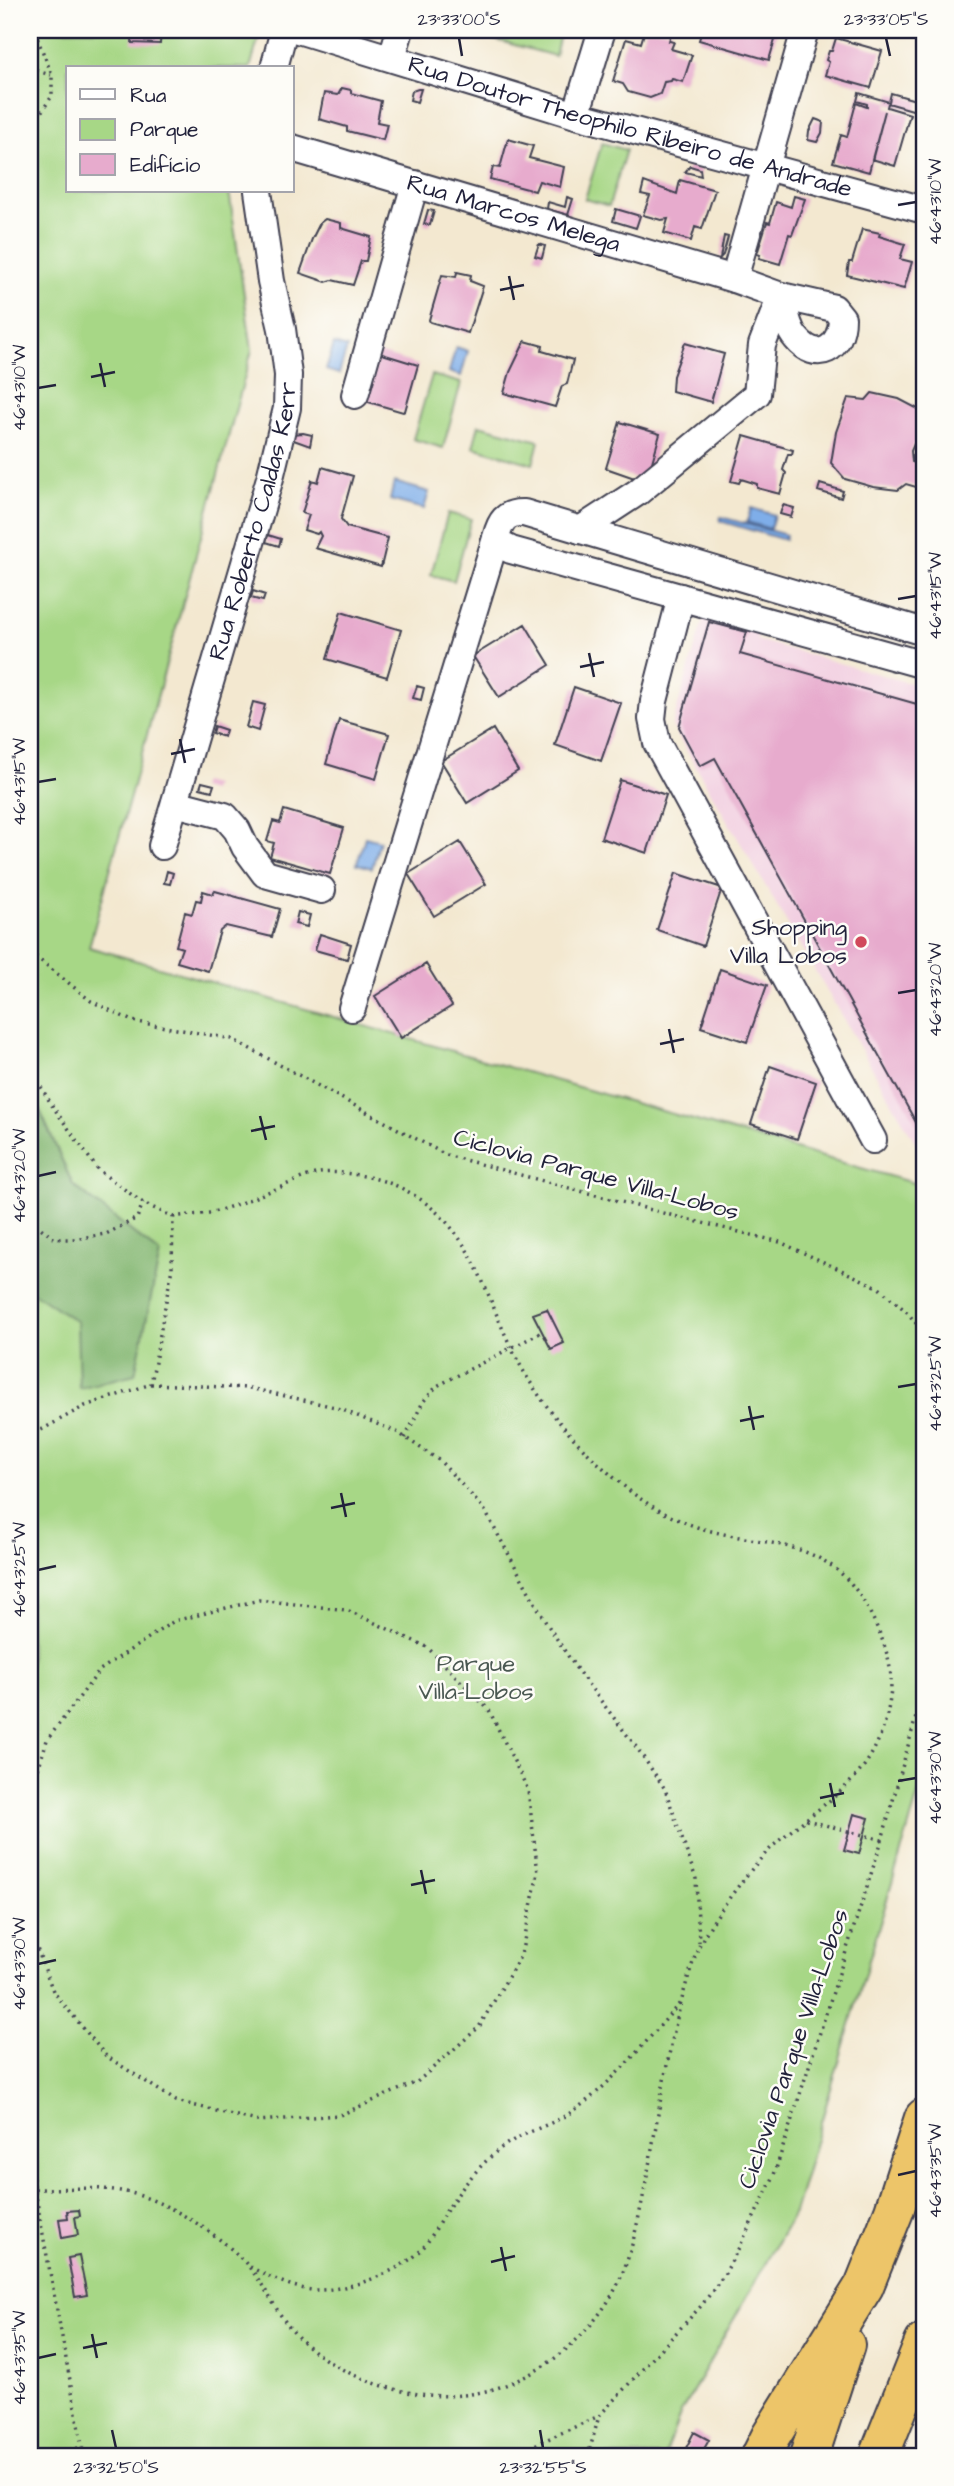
<svg xmlns="http://www.w3.org/2000/svg" width="954" height="2486" viewBox="0 0 954 2486" font-family="'Architects Daughter',sans-serif">
<style>
.built{fill:#f2cfe1}
.green{fill:#a7d786;stroke:#647c60;stroke-width:2}
.forest{fill:#85b873;stroke:#546d57;stroke-width:2}
.water{fill:#7faee9;stroke:#506892;stroke-width:2}
.building{fill:#e7abcd}
.lines{fill:none;stroke-linecap:round;stroke-linejoin:round}
.minor-casing{stroke:#414051;stroke-width:30}
.highway-casing{stroke:#414051;stroke-width:42}
.path{stroke:#414051;stroke-width:3.5;stroke-dasharray:2 5;stroke-linecap:butt}
.minor{stroke:#fff;stroke-width:26}
.highway{stroke:#edc569;stroke-width:38}
.ticks{fill:none;stroke:#22223b;stroke-width:2.5}
.poi-dot{fill:#d1495b;stroke:#fdfcf7;stroke-width:2.5}
.labels{text-anchor:middle;dominant-baseline:central;stroke-width:5;stroke-linejoin:round;paint-order:stroke}
.street-label{font-size:24px;fill:#22223b;stroke:#fdfcf7}
.poi-label{font-size:24px;fill:#22223b;stroke:#fdfcf7;text-anchor:end}
.park-label{font-size:24px;fill:#4a5852;stroke:#fdfcf7}
.neatline{fill:none;stroke:#22223b;stroke-width:2.5}
.ticks-label{font-size:18px;text-anchor:middle;fill:#22223b}
</style>
<rect width="100%" height="100%" fill="#fdfcf7"/>
<filter id="ink" filterUnits="userSpaceOnUse"><feTurbulence type="fractalNoise" baseFrequency=".0143" numOctaves="2"/><feDisplacementMap in="SourceGraphic" scale="14" xChannelSelector="R" yChannelSelector="G"/><feConvolveMatrix kernelMatrix="1 2 1 2 8 2 1 2 1" color-interpolation-filters="sRGB"/></filter>
<filter id="wash" filterUnits="userSpaceOnUse"><feTurbulence type="fractalNoise" baseFrequency=".00686" numOctaves="4" result="noise"/><feDisplacementMap in="SourceGraphic" scale="28" xChannelSelector="R" yChannelSelector="G"/><feGaussianBlur stdDeviation="1.57" result="paint"/><feColorMatrix in="noise" values="0 0 0 0 0 0 0 0 0 0 0 0 0 0 0 0 0 1.4 0 .05"/><feComposite in="paint" operator="in"/></filter>
<g filter="url(#wash)">
<rect width="100%" height="100%" fill="#f3e8d0"/>
<path class="built" d="M705 614 760 628 757 640 924 687V1157L672 726Z"/>
<path class="green" d="M30 30H261L250 68H68V191H229L252 350 89 947 924 1186V1775L794 2213 681 2412 664 2456H30Z
M495 30H561L555 56 492 39Z
M602 143 626 150 609 206 585 199Z
M432 375 461 383 443 448 413 439Z
M479 425 539 441 533 464 473 447Z
M448 513 471 519 454 581 431 575Z"/>
<path class="forest" d="M30 1094 38 1106 73 1185 160 1254 135 1374 79 1388 77 1322 30 1290Z"/>
<path class="water" d="M334 344 347 348 339 374 326 370Z
M456 347 468 351 461 376 449 372Z
M394 482 429 492 424 509 390 500Z
M751 508 774 515 770 529 747 522Z
M721 517 786 535 785 540 720 521Z
M365 837 380 841 372 868 357 864Z"/>
<g id="blocks">
<path class="building" d="M133 30H161L160 44 132 43Z
M645 30H672L669 41 674 42 671 49 692 55 683 82 672 79 671 81 664 82 660 94 650 98 628 92 623 84 613 81 626 39 641 43Z
M702 30H778L769 60 699 40Z
M836 38 882 51 871 88 825 75 829 62 826 60 829 51H832Z
M342 88 351 90V93L381 101 377 122 387 124 383 140 347 131V127L319 119 324 93 338 95Z
M418 89H421L417 102 410 100 412 91Z
M859 93 889 102 891 93 919 101 916 111 888 103 887 107 910 114 895 166 872 159 885 111 869 172 833 162 841 135 847 137 856 103 867 107V104L857 101Z
M815 119 823 122 822 133 817 142 808 140 809 131Z
M508 139 533 146 529 158 564 167 560 187 539 181 535 191 490 179 493 167 500 168Z
M690 166 700 169 701 176 685 172Z
M680 180 715 190 702 229 695 227 691 241 664 233 668 219 661 220 643 215 650 196 641 194 644 182 677 194Z
M794 196 805 199 792 235 789 234 780 264 759 258 760 255 757 254 767 222 770 223 776 202 791 207Z
M567 197 573 199 568 215 547 209 548 202 565 207Z
M616 209 640 216 636 228 613 221Z
M428 210 434 211 430 225 424 224Z
M325 219 341 223V228L371 237 366 261H361L353 285 332 280 326 282 300 273 312 239 320 223Z
M862 229 880 233 879 236 905 244 900 259 912 262 904 289 847 275 849 262H852Z
M724 236 728 237 723 255 720 258Z
M539 244 545 246 542 258 535 256Z
M457 272 471 275 470 281 483 286 468 333 430 322 429 320 442 275 456 277Z
M525 341 543 346 542 351 573 360 567 384 562 386 555 407 504 393 510 372Z
M685 343 724 354 711 402 672 391 673 376Z
M379 353 418 365 405 411 403 412 365 401Z
M872 393 899 399 924 412V444H914L911 451 912 462 924 466 923 489 906 484 898 490 873 487 845 479 831 463 836 432 848 398 866 400Z
M620 422 660 434 647 480 643 481 606 468Z
M303 433 312 435 310 446 291 439 292 434Z
M744 436 793 450 792 454H788L783 470 786 473 780 494 757 488V484L741 479 739 483 731 481Z
M322 467 353 476 341 519 347 527 388 538 381 567 315 548 321 536 319 532 317 534 304 530 309 515 302 513 312 480 318 482Z
M820 484 843 491 841 498 818 491Z
M783 505 794 508 791 517 780 514Z
M268 535 281 539 279 546 266 542Z
M253 591 265 595 263 601 251 598Z
M341 612 401 630 387 677 327 659Z
M709 622 747 632 740 654 924 706V1137L715 758 700 766 679 727Z
M525 624 550 665 499 697 473 656Z
M417 686 424 688 421 700 413 698Z
M574 687 621 703 601 761 555 745Z
M253 702 265 705 258 731 246 727Z
M339 720 389 734 376 779 326 764Z
M214 726 226 730 224 737 212 733Z
M493 729 518 771 467 803 441 761Z
M620 780 666 795 647 853 601 838Z
M202 782 214 785 212 791 200 788Z
M284 810 344 828 330 874 270 857 274 843 267 841 273 821 280 823Z
M460 842 486 884 434 916 408 874Z
M167 871 173 873 170 884 164 883Z
M676 873 722 888 703 946 657 930Z
M203 891 213 894 215 891 280 909 272 937 226 926 220 931 208 971 177 962 182 948 176 946 185 912 192 914 196 900 201 901Z
M298 912 310 915 307 927 295 924Z
M320 934 351 944 347 959 315 950Z
M426 964 452 1006 401 1038 375 996Z
M720 969 767 985 747 1042 701 1027Z
M770 1066 816 1082 797 1139 751 1124Z
M547 1309 564 1343 551 1349 533 1314Z
M854 1814 869 1818 859 1854 844 1850Z
M79 2210 80 2216 75 2217 78 2235 62 2238 59 2219 68 2218 67 2211Z
M79 2256 87 2295 75 2297 68 2258Z
M694 2432 709 2440 700 2456H682Z"/>
</g>
</g>
<g filter="url(#ink)">
<use href="#blocks" fill-opacity="0" stroke="#414051" stroke-width="2"/>
<g class="lines">
<defs>
<g id="minor">
<path id="s1" d="M298 30 576 115 924 210"/>
<path d="M392 57 400 30"/>
<path d="M274 68 284 30"/>
<path d="M576 115 602 30"/>
<path id="s2" d="M292 148 734 279 781 296 834 308 842 318C842 349 817 364 796 338 787 328 785 310 781 296"/>
<path d="M734 279 805 30"/>
<path d="M355 395 415 184"/>
<path d="M580 530 638 492 757 394 762 345 781 296"/>
<path d="M681 597 654 701 652 719 657 743 873 1140"/>
<path d="M924 632 524 513C505 512 500 522 496 538L501 545 511 550 924 665"/>
<path d="M175 803 225 816 237 830 245 847 265 874 322 890"/>
<path id="s3" d="M162 846 270 478 287 408 288 375 282 329 271 281 258 191"/>
<path d="M352 1008 496 538"/>
</g>
<path id="highway" d="M761 2456 771 2436 864 2286 894 2211 924 2118
M809 2456 845 2345
M879 2456 924 2343"/>
</defs>
<use href="#minor" class="minor-casing"/>
<use href="#highway" class="highway-casing"/>
<path class="path" d="M30 69 51 75
M30 129 52 96V75L34 30
M30 952 91 1001 132 1021 232 1039 446 1155 674 1216 780 1242 878 1287 907 1312 924 1333
M30 1069 53 1107 98 1170 143 1203 173 1217 172 1268 151 1384 85 1406 30 1436
M30 1220 55 1239H73L106 1234 137 1218 143 1203
M151 1384 249 1388 335 1407 397 1432 440 1461 484 1509 545 1621 578 1671 637 1748 665 1789 696 1879 699 1942
M405 1438 423 1402 437 1386 542 1332
M30 1796 47 1740 100 1670 174 1621 259 1600 347 1610 427 1647 489 1710 528 1790 538 1873 521 1955 479 2027 417 2082 340 2115 257 2121 176 2101 106 2056 53 1991 30 1930
M806 1820 882 1840
M30 2164 84 2456
M35 2189C70 2189 108 2185 141 2196 176 2207 226 2239 249 2267 267 2288 277 2315 297 2336 337 2378 413 2403 471 2394 529 2385 582 2346 612 2295 630 2265 639 2217 646 2182 660 2107 671 2022 697 1951 705 1928 747 1873 765 1854 792 1826 828 1806 855 1777 878 1753 892 1711 891 1679 890 1655 880 1632 869 1611 829 1534 767 1549 697 1527 671 1518 645 1504 625 1487 582 1451 544 1410 518 1361 483 1296 476 1225 401 1188 382 1178 342 1170 320 1173 306 1175 289 1184 276 1189 254 1197 231 1208 209 1213 197 1215 185 1215 173 1217
M30 2220 40 2219
M250 2267C270 2277 293 2289 315 2290 347 2291 400 2273 422 2249 431 2239 438 2224 445 2213 459 2191 476 2169 496 2152 519 2132 551 2127 576 2109 616 2080 647 2040 680 2003
M42 2456 83 2447
M510 2456 599 2416
M588 2456 599 2416 702 2305 724 2275 742 2242 773 2178 882 1840 924 1688"/>
<use href="#minor" class="minor"/>
<use href="#highway" class="highway"/>
</g>
</g>
<path class="ticks" d="M459 38 462 56M886 38 890 56M898 205 916 202M509 276 514 300M500 290 524 285M100 363 105 387M91 377 115 372M38 388 56 385M898 599 916 596M589 653 594 677M580 667 604 662M180 739 185 763M171 754 195 749M38 782 56 779M898 993 916 990M669 1029 674 1053M660 1044 684 1039M260 1116 266 1140M251 1131 275 1126M38 1176 56 1172M898 1387 916 1384M749 1406 754 1430M740 1421 764 1416M341 1493 346 1517M331 1508 355 1503M38 1570 56 1566M898 1781 916 1778M830 1783 835 1807M820 1798 844 1793M421 1870 426 1894M411 1885 435 1880M38 1964 56 1960M898 2175 916 2171M501 2247 506 2271M491 2262 515 2256M92 2334 97 2358M83 2348 107 2343M38 2358 56 2354M112 2430 116 2448M540 2430 543 2448"/>
<circle class="poi-dot" cx="861" cy="942" r="7"/>
<g class="labels">
<g class="street-label">
<text stroke="none"><textPath href="#s1" startOffset="346">Rua Doutor Theophilo Ribeiro de Andrade</textPath></text>
<text stroke="none"><textPath href="#s2" startOffset="231">Rua Marcos Melega</textPath></text>
<text stroke="none"><textPath href="#s3" startOffset="338">Rua Roberto Caldas Kerr</textPath></text>
<text transform="translate(596 1175) rotate(15)">Ciclovia Parque Villa-Lobos</text>
<text transform="translate(794 2049) rotate(-71)">Ciclovia Parque Villa-Lobos</text>
</g>
<g class="poi-label">
<text x="847" y="928">Shopping<tspan x="847" dy="28">Villa Lobos</tspan></text>
</g>
<g class="park-label">
<text x="476" y="1664">Parque<tspan x="476" dy="28">Villa-Lobos</tspan></text>
</g>
</g>
<rect width="954" height="2486" fill="none" stroke="#fdfcf7" stroke-width="77"/>
<rect x="66" y="66" width="228" height="126" fill="#fdfcf7" stroke="#a5a5ac" stroke-width="2"/>
<rect x="80" y="89" width="35" height="10" fill="#ffffff" stroke="#a5a5ac" stroke-width="2"/>
<text x="130" y="102" font-size="21" fill="#22223b">Rua</text>
<rect x="80" y="119" width="35" height="21" fill="#a7d786" stroke="#a5a5ac" stroke-width="2"/>
<text x="130" y="136" font-size="21" fill="#22223b">Parque</text>
<rect x="80" y="154" width="35" height="21" fill="#e7abcd" stroke="#a5a5ac" stroke-width="2"/>
<text x="130" y="172" font-size="21" fill="#22223b">Edifício</text>
<rect x="38" y="38" width="878" height="2410" class="neatline"/>
<g class="ticks-label">
<text x="459" y="25">23°33'00"S</text>
<text x="886" y="25">23°33'05"S</text>
<text transform="translate(935 202) rotate(-90)" y="6">46°43'10"W</text>
<text transform="translate(19 388) rotate(-90)" y="6">46°43'10"W</text>
<text transform="translate(935 596) rotate(-90)" y="6">46°43'15"W</text>
<text transform="translate(19 782) rotate(-90)" y="6">46°43'15"W</text>
<text transform="translate(935 990) rotate(-90)" y="6">46°43'20"W</text>
<text transform="translate(19 1176) rotate(-90)" y="6">46°43'20"W</text>
<text transform="translate(935 1384) rotate(-90)" y="6">46°43'25"W</text>
<text transform="translate(19 1570) rotate(-90)" y="6">46°43'25"W</text>
<text transform="translate(935 1778) rotate(-90)" y="6">46°43'30"W</text>
<text transform="translate(19 1964) rotate(-90)" y="6">46°43'30"W</text>
<text transform="translate(935 2171) rotate(-90)" y="6">46°43'35"W</text>
<text transform="translate(19 2358) rotate(-90)" y="6">46°43'35"W</text>
<text x="116" y="2473">23°32'50"S</text>
<text x="543" y="2473">23°32'55"S</text>
</g>
</svg>
